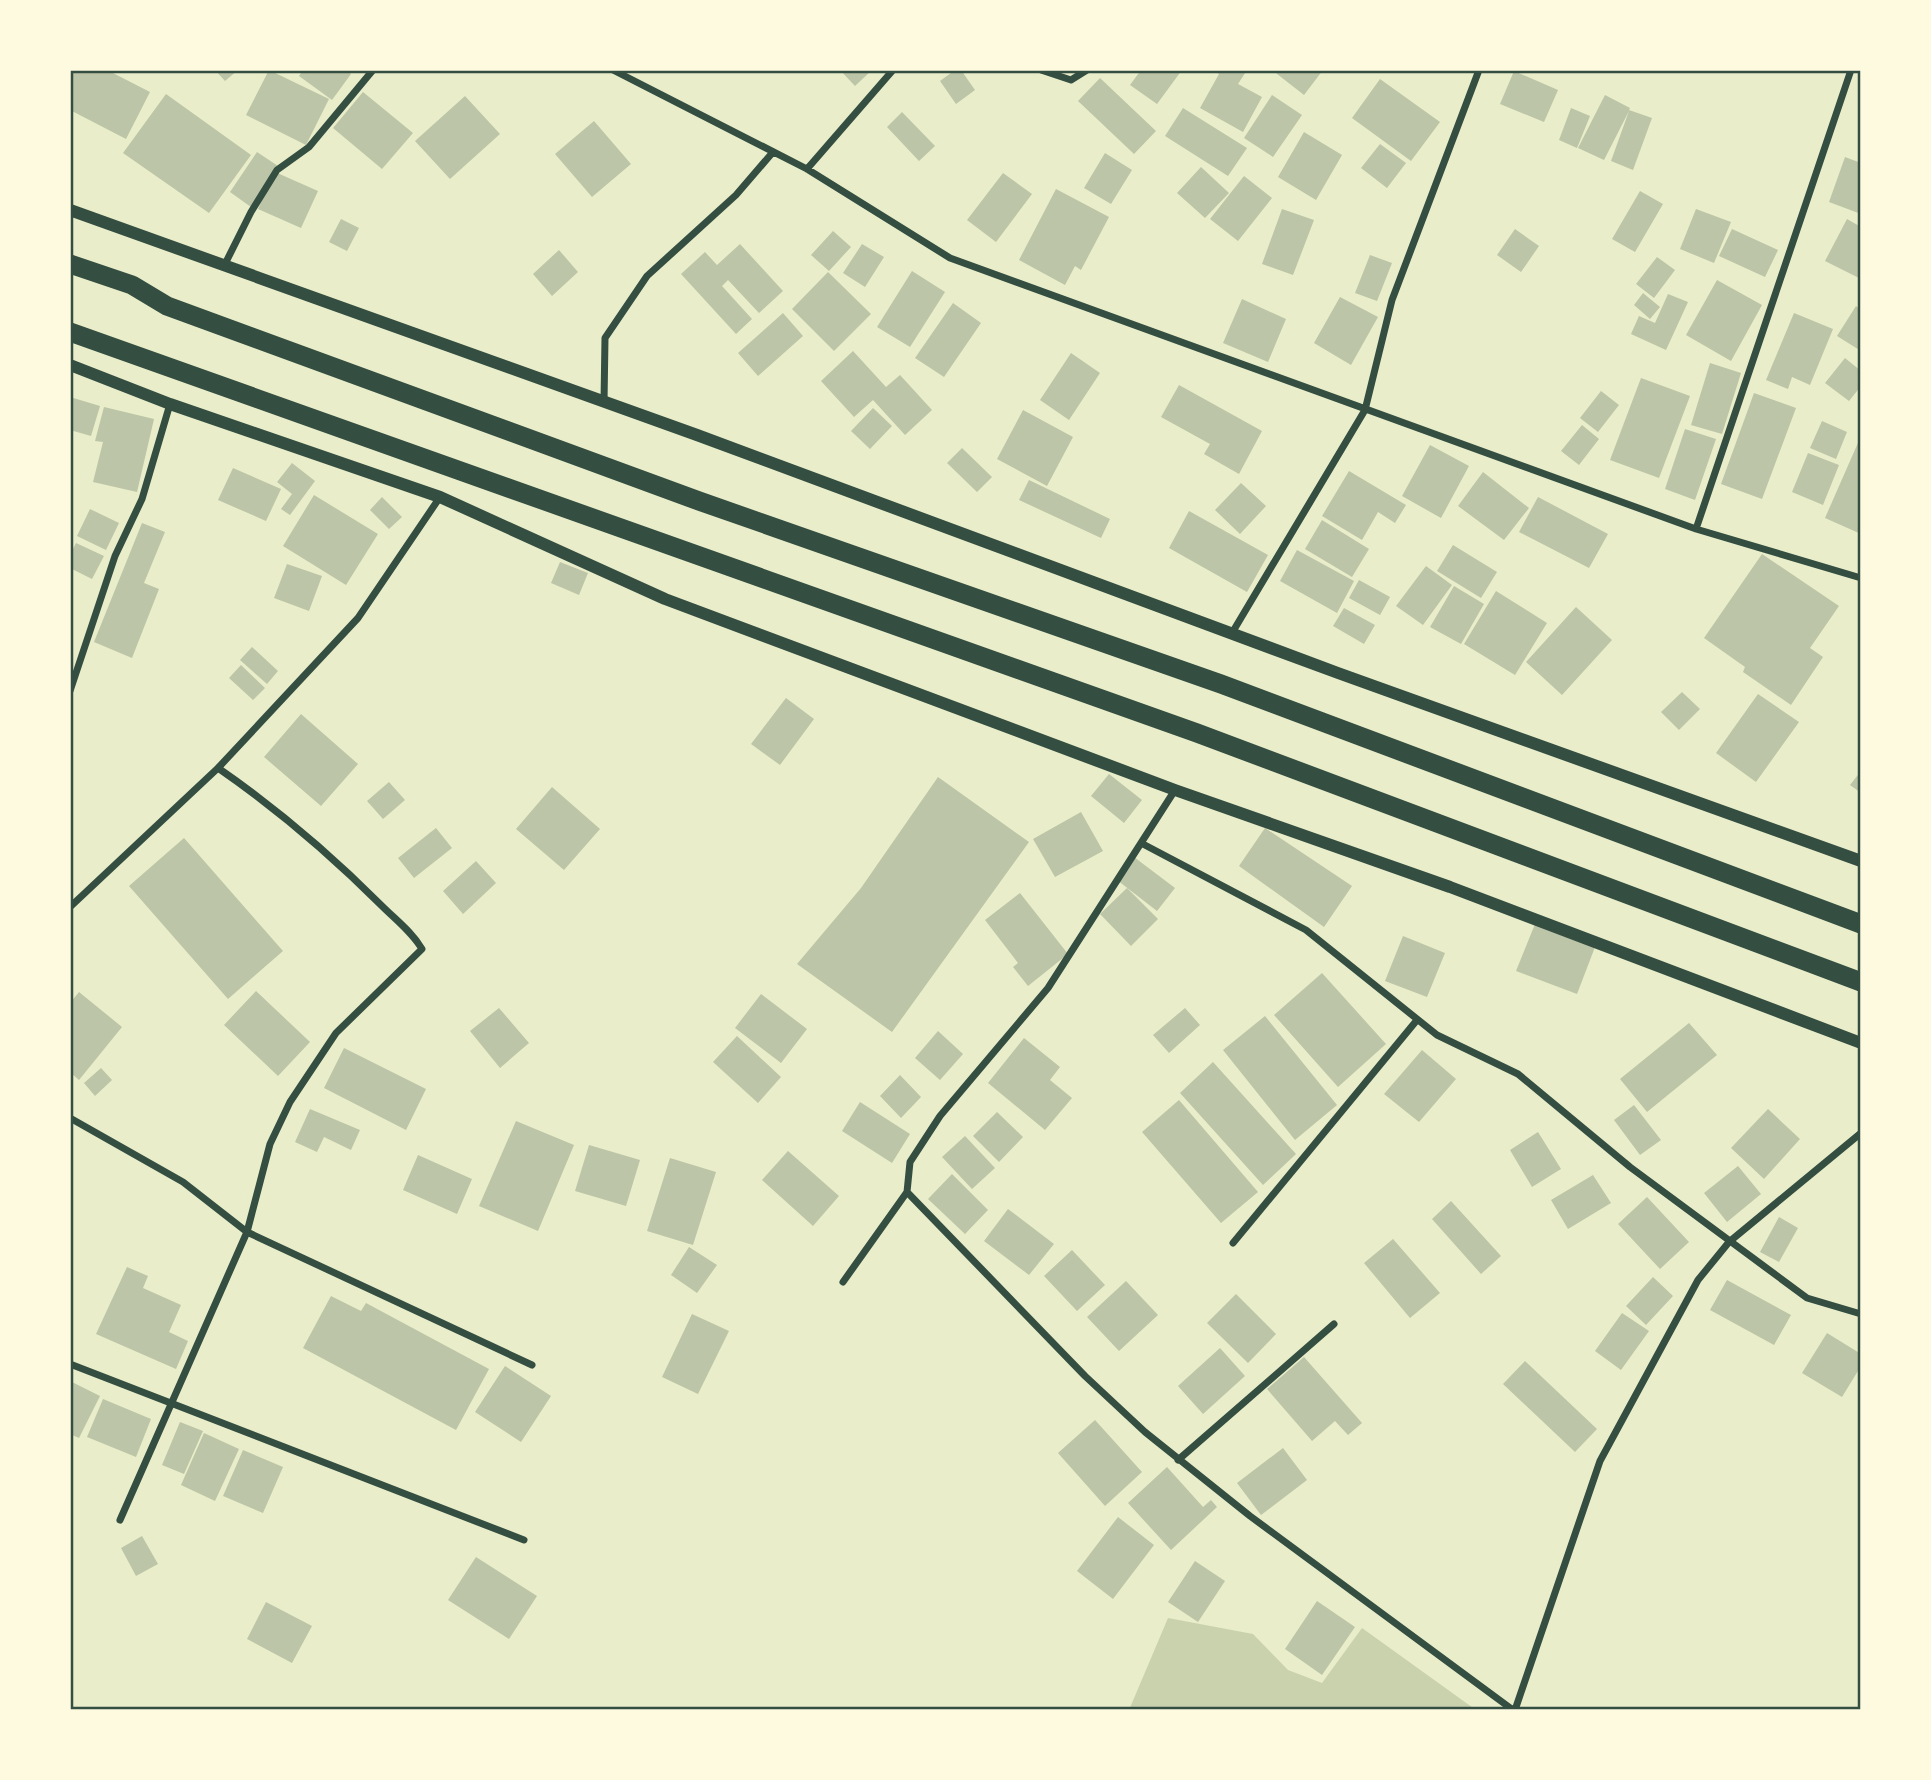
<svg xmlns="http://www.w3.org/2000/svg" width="1931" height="1780" viewBox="0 0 1931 1780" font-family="'Roboto Condensed',sans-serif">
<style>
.green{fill:#cad2ad}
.building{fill:#bcc5a7}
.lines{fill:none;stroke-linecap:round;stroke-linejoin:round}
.minor{stroke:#344e41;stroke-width:7}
.tertiary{stroke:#344e41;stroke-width:12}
.trunk{stroke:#344e41;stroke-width:19}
.neatline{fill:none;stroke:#344e41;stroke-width:2.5}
</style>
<rect width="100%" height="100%" fill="#e9edc9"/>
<path class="green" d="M1168 1618 1253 1634 1288 1670 1322 1683 1362 1628 1476 1710H1129Z"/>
<path class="building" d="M70 70H107L150 92 126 139 70 110Z
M215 70H238L225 81Z
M269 70 329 99 306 145 246 115Z
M303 70H345L351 74 332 100 299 76Z
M840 70H872L855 86Z
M955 70H961L975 90 956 104 940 81Z
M1141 70H1182L1157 104 1130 85Z
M1212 70H1247L1238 84 1262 97 1243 132 1200 108 1219 74Z
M1272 70H1323L1304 95Z
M1514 71 1558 90 1544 122 1500 104Z
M1100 78 1156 131 1134 154 1078 101Z
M1380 79 1440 122 1411 161 1352 118Z
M363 92 413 133 382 169 333 128Z
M166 94 251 155 209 213 123 153Z
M1272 95 1302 115 1273 157 1244 138Z
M1605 95 1630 108 1629 110 1652 118 1633 170 1611 161 1629 111 1604 160 1578 148Z
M465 96 500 134 450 179 415 141Z
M1183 108 1247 148 1228 176 1165 136Z
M1571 108 1590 116 1577 148 1559 140Z
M902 112 935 146 919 161 887 127Z
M594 121 631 164 592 197 555 154Z
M1304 132 1342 155 1316 200 1278 177Z
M1380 144 1406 163 1387 188 1361 168Z
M257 152 278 166 251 207 230 192Z
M1105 153 1132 170 1111 204 1084 188Z
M1845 157 1861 163V214L1829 202Z
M1201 167 1229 193 1205 218 1177 193Z
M275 172 318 191 301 228 258 209Z
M1003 173 1032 194 996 242 967 220Z
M1244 176 1272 198 1238 241 1210 219Z
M1056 189 1109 217 1081 270 1075 266 1065 285 1019 260Z
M1640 191 1663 204 1635 252 1612 239Z
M1282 209 1314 220 1293 275 1262 264Z
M1696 209 1731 222 1714 263 1680 249Z
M341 219 359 228 347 251 329 242Z
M1847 219 1861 227 1859 278 1825 261Z
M1515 229 1539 246 1521 272 1497 255Z
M1732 229 1778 250 1765 277 1719 256Z
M833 231 851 247 829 271 811 255Z
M740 244 783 291 759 313 728 280 722 286 752 319 736 334 681 274 705 252 717 265Z
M862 244 884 257 865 287 843 273Z
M559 250 578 272 552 296 533 274Z
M1370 255 1392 263 1377 301 1355 293Z
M1657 257 1675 270 1654 298 1636 284Z
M912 271 945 292 910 347 877 327Z
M828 272 871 314 834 351 792 309Z
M1717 280 1762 305 1731 361 1686 335Z
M1643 293 1660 307 1650 319 1634 305Z
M1668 294 1688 302 1666 350 1631 334 1639 316 1655 323Z
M1340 297 1378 317 1351 365 1314 343Z
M1242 299 1286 319 1268 362 1223 343Z
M953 303 981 323 944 377 915 358Z
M1856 306 1861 310V351L1837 336Z
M783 313 803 336 758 376 738 353Z
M1794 313 1833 329 1810 385 1792 377 1788 389 1766 380Z
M853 351 886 387 900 375 932 410 905 435 873 400 854 417 821 381Z
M1071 353 1100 373 1069 420 1040 400Z
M1845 358 1861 371V386L1849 401 1825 383Z
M1710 363 1741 373 1722 434 1691 425Z
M1641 378 1690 396 1659 478 1610 460Z
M1179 385 1262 431 1239 474 1204 454 1210 444 1161 417Z
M1601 391 1619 405 1598 432 1580 418Z
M1754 393 1796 408 1762 499 1721 484Z
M70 397 100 406 91 436 70 430Z
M104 407 154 419 137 492 93 482 103 442 95 441Z
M873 408 892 426 870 449 851 431Z
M1023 410 1073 437 1047 486 997 459Z
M1822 421 1847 432 1836 459 1810 448Z
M1582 425 1599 439 1579 465 1561 451Z
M1685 429 1716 439 1695 500 1665 489Z
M1861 436V534L1825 518Z
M1430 445 1469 466 1441 518 1402 496Z
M962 448 992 477 977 492 947 463Z
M1808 453 1839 465 1823 505 1792 492Z
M292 463 315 481 290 515 281 509 292 494 277 482Z
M233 468 281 489 266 521 218 500Z
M1349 471 1406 505 1395 523 1378 512 1362 540 1322 516Z
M1483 472 1529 508 1504 540 1458 506Z
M1029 480 1110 519 1101 538 1019 500Z
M1241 483 1266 506 1240 534 1215 510Z
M314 495 378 534 346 585 283 546Z
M382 497 402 517 389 529 370 510Z
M1538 497 1608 534 1589 568 1519 532Z
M90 509 119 523 106 550 77 536Z
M1189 511 1268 555 1247 592 1169 548Z
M1322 520 1369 549 1352 577 1305 549Z
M142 523 165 532 144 583 159 589 132 658 94 642Z
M76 543 104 556 92 579 70 568V555Z
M1453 545 1497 572 1481 598 1437 571Z
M1297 550 1354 581 1337 613 1280 581Z
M1762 554 1839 606 1810 648 1823 657 1791 705 1743 672 1745 667 1704 638Z
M560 562 588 573 579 595 551 583Z
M287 564 322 576 309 611 274 598Z
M1426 566 1452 585 1423 625 1396 606Z
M1359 580 1390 597 1380 615 1349 598Z
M1454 586 1484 604 1461 644 1430 627Z
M1496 591 1547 623 1515 675 1464 644Z
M1576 607 1612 640 1562 695 1526 662Z
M1344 608 1375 625 1364 644 1333 626Z
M252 647 278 671 267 684 240 660Z
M241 665 265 688 253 700 229 678Z
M1682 692 1700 709 1679 730 1661 712Z
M1758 694 1799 722 1756 782 1716 753Z
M786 698 814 719 780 765 751 744Z
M301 714 358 764 321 806 264 757Z
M1861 771V793L1850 785Z
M1109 774 1142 800 1124 823 1091 796Z
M938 777 1029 842 892 1032 797 964 861 888Z
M389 782 405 800 383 819 367 801Z
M552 787 600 829 564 870 516 829Z
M1081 812 1103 851 1055 877 1033 839Z
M436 828 452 848 414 878 398 858Z
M1265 828 1352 886 1324 927 1239 866Z
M184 838 283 951 228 999 129 886Z
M1134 857 1175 888 1157 911 1117 880Z
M476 861 496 883 463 914 443 891Z
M1127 888 1158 919 1131 946 1100 914Z
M1020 893 1068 954 1028 986 1013 967 1018 963 985 920Z
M1535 924 1595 947 1577 994 1516 971Z
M1403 936 1445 953 1427 997 1385 981Z
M1322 973 1386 1044 1338 1087 1274 1015Z
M256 991 310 1042 278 1076 224 1025Z
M79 992 122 1027 79 1080 70 1072V1003Z
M761 994 807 1029 781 1063 735 1028Z
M499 1008 529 1043 500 1068 470 1031Z
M1185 1008 1200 1025 1169 1053 1153 1035Z
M1265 1016 1337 1105 1295 1140 1223 1050Z
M1689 1023 1717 1055 1647 1112 1620 1079Z
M938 1031 963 1054 940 1080 915 1058Z
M737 1036 781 1077 758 1103 713 1062Z
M1024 1038 1060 1067 1050 1080 1072 1098 1045 1130 988 1083Z
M344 1048 426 1089 406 1130 324 1088Z
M1422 1050 1456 1079 1419 1122 1384 1094Z
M1213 1062 1296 1154 1263 1185 1180 1093Z
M101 1068 112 1080 95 1096 84 1083Z
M900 1075 921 1097 901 1118 880 1096Z
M1179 1100 1258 1192 1221 1223 1142 1132Z
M860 1102 910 1134 892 1163 842 1131Z
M1634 1105 1661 1140 1640 1155 1614 1120Z
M310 1109 360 1130 351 1150 324 1137 317 1152 295 1142Z
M1768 1109 1800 1139 1764 1179 1731 1148Z
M997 1112 1023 1137 999 1162 973 1136Z
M516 1121 574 1145 538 1231 479 1206Z
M1538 1132 1561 1169 1532 1187 1510 1150Z
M965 1136 995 1168 972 1189 942 1157Z
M589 1145 640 1160 626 1206 575 1191Z
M788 1151 839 1196 813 1226 762 1180Z
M418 1155 472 1179 457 1214 403 1190Z
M670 1158 716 1172 693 1245 647 1231Z
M1738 1166 1761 1194 1727 1222 1704 1193Z
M952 1174 988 1210 965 1234 928 1199Z
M1593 1175 1611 1203 1568 1229 1551 1200Z
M1647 1197 1689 1242 1660 1269 1618 1224Z
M1451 1201 1501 1256 1481 1274 1432 1219Z
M1008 1209 1054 1244 1029 1275 984 1241Z
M1779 1217 1798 1228 1779 1262 1760 1252Z
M1393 1239 1440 1293 1410 1318 1364 1263Z
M689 1247 717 1265 697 1293 671 1275Z
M1072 1250 1105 1285 1077 1311 1044 1276Z
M127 1267 148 1276 143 1288 181 1305 169 1332 188 1341 176 1369 96 1334Z
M1653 1277 1673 1296 1646 1325 1626 1306Z
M1727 1280 1791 1315 1774 1345 1710 1310Z
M1126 1281 1158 1315 1119 1351 1087 1317Z
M1236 1294 1276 1334 1248 1363 1207 1323Z
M331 1296 361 1311 366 1303 489 1369 456 1430 303 1348Z
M1622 1313 1649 1331 1621 1370 1595 1351Z
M692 1314 729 1331 698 1394 662 1377Z
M1827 1333 1861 1354V1366L1842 1397 1802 1373Z
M1220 1348 1245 1376 1203 1414 1178 1386Z
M1304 1357 1362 1423 1348 1435 1335 1421 1312 1441 1267 1389Z
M1525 1361 1597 1429 1575 1452 1503 1384Z
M505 1366 551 1396 521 1442 475 1412Z
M70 1381 100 1396 79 1438 70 1434Z
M103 1399 151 1419 136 1457 87 1437Z
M1095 1420 1142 1472 1105 1506 1058 1453Z
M180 1422 203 1431 184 1474 162 1465Z
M204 1433 239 1449 215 1501 181 1485Z
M1283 1448 1307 1480 1261 1515 1237 1483Z
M243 1450 283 1467 263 1513 223 1496Z
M1167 1467 1203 1507 1211 1500 1217 1507 1171 1550 1128 1503Z
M1118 1517 1154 1545 1113 1599 1077 1571Z
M142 1536 158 1564 136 1576 121 1548Z
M476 1557 537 1596 509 1639 448 1600Z
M1195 1561 1225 1581 1198 1622 1168 1602Z
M1317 1601 1355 1627 1322 1675 1285 1649Z
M266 1602 312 1626 292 1663 247 1639Z"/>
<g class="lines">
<path class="minor" d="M613 70 807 169 950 258 1696 529 1861 578
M1041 70 1071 80 1087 70
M807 169 893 70
M225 264 251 212 277 170 309 147 373 70
M604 402 605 338 647 276 736 195 773 152
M1696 529 1851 70
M1232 633 1365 410 1392 300 1479 70
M70 691 115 556 142 499 170 404
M1175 790 1048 988 940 1116 910 1162 907 1192 1085 1376 1145 1432 1250 1516 1513 1710
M1141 843 1306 930 1437 1035 1518 1074 1630 1167 1807 1298 1861 1314
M70 907 218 768
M70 1118 183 1182 247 1232 532 1365
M1233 1243 1417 1020
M843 1282 907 1192
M70 1364 524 1540
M1178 1460 1334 1324
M120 1520 247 1232 270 1144 290 1102 336 1033 422 949C412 932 396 920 382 906 332 856 276 808 218 768L358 618 440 497
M1515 1710 1600 1461 1698 1280 1729 1242 1861 1133"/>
<path class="tertiary" d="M70 210 697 435 1338 673 1861 861
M70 365 170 404 440 497 665 599 1175 790 1450 887 1861 1043"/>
<path class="trunk" d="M70 264 132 285 167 306 699 501 1221 684 1861 924
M70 332 1197 733 1861 982"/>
</g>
<rect width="1931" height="1780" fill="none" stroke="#fefae0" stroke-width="144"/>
<rect x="72" y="72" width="1787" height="1636" class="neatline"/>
</svg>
